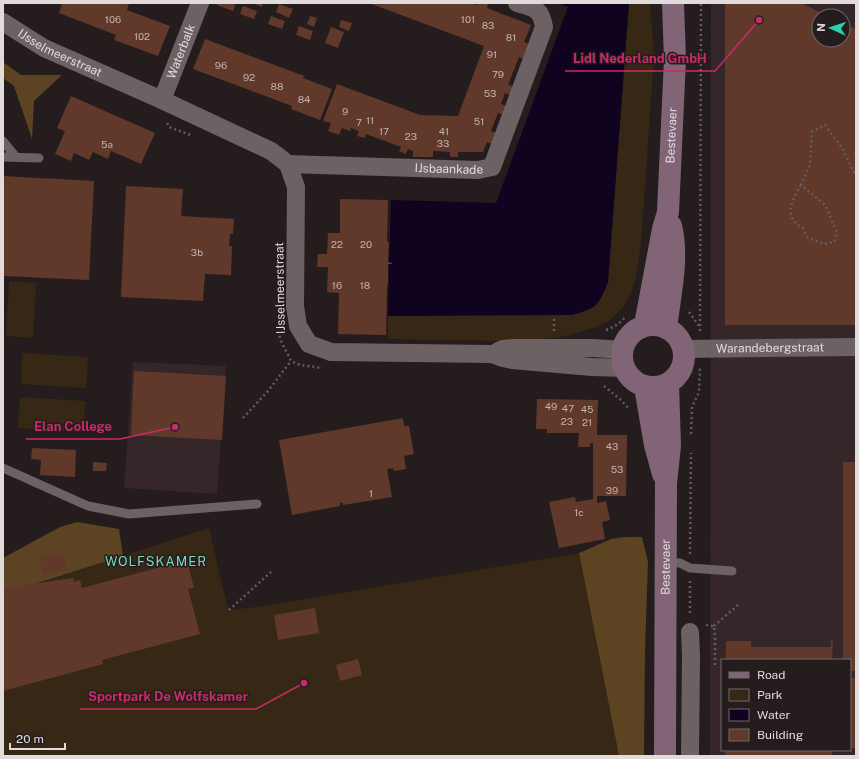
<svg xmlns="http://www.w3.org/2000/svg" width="859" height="759" viewBox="0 0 859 759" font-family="'Public Sans',sans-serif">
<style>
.built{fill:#352629;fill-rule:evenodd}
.green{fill:#372815}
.forest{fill:#5c4321}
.water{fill:#0f031f}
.building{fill:#60392b}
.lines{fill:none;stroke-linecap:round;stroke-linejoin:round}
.path{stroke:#645c5d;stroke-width:2.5;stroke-dasharray:2 3;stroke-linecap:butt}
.lane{stroke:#6c6263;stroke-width:9}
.street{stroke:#6c6263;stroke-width:18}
.secondary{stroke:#816576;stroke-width:22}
.labels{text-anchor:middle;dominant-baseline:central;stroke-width:3;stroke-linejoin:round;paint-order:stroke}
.number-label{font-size:10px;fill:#c1b2b0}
.street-label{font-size:12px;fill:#e1dbdc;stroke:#251c1e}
.neighbourhood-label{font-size:13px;letter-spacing:1px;fill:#78d8bc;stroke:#251c1e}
.leader{fill:none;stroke:#c52c68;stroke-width:1.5}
.callout-dot{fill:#c52c68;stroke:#251c1e;stroke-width:1.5}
.callout-label{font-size:13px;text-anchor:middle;font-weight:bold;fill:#c52c68;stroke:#251c1e;stroke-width:3;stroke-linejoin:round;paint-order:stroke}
</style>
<rect width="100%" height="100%" fill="#251c1e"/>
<path class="built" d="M711 3H856V756H710ZM819 16H843V40H819ZM722 660H850V750H722Z
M133 362 226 366 217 494 124 488Z"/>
<path class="green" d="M629 3H650L654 55 641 244 636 276 631 294 622 308 609 321 596 327 565 336 544 339 507 341 388 339V316L572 315C597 308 598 306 608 282Z
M9 281 36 283 33 338 6 336Z
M22 353 88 357 86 388 21 384Z
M20 397 85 401 84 432 18 428Z
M209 528 221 581 229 610 264 606 579 553 619 756H3V595Z"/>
<path class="forest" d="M3 62 21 75H62L34 101 32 139 14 86 3 78Z
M77 522 119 529 123 556 3 594V558L60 527Z
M625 537H642L648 562 645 651 644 756H619L579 553 611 539Z"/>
<path class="water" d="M558 3H629L608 282C598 306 597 308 572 315L388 316 389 264H392V263L389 262 391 200 496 203 568 7Z"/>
<path class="building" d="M62 3H125L129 4 127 10 170 26 158 56 114 40 116 35 59 13Z
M218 3H236L233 11 217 5Z
M251 3H263L262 7Z
M369 3H472L477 5 478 3H486L488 4 487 8 531 25 524 42 529 44 523 59 519 57 508 85 513 86 510 95 505 93 501 104 506 106 503 115 498 113 491 131 496 133 492 144 487 142 483 152H458V157H450V152L433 151V157H413V151L408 149 406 154 399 151 401 147 366 134 365 138 357 136 359 131 351 128 350 131 342 128 339 135 328 131 331 123 323 121 337 84 420 115 458 116 484 46Z
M725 3H801L828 16H819V40H843V23L856 29V325H725Z
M279 4 293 9 289 18 276 12Z
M243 6 257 11 254 19 240 14Z
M271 16 285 21 282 29 268 24Z
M310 16 317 18 314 27 307 24Z
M341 20 352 23 349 31 339 27Z
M299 26 313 31 310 40 296 35Z
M331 27 344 32 338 48 325 43Z
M205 39 304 76 303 78 332 89 320 120 291 109 292 106 193 69Z
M71 96 155 133 141 164 111 151 108 159 93 152 89 160 74 153 71 161 55 154 65 131 57 128Z
M3 176 94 181 89 280 3 276Z
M126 186 183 189 181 216 234 219 233 234H230L229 246H232L231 275 205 274 203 301 121 297Z
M340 199 388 200 387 242H389L388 262 392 263V264H388V285H387L386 335 338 334 339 293 327 292 328 267H317L318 254H327L328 233H340Z
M134 371 226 376 222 440 131 435Z
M537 399 598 400 597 435H627L626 496H597V503L606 501 610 520 602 522 605 539 559 548 549 502 575 497 576 502 593 499V443H590V447H578L579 433H547V429H536Z
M403 418 404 426H409L414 454 404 456 406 469 394 471 393 468 387 469 392 497 343 505V503H340V506L292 515 279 440Z
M32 448 76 450 75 477 40 475 41 460 31 459Z
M93 462 107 463 106 471H93Z
M843 462H856V671H850V660H843Z
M64 553 67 570 43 574 40 557Z
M187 560 194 588 188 589 200 634 102 660 103 664 3 691V588L73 578 74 582 80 580 82 588Z
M315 608 319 633 278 640 274 615Z
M831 640H833L832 660H726V641H751V647H831Z
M358 659 362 675 340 681 336 665Z
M850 678H856V748H850Z
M725 750H832V756H725Z"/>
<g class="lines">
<path class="path" d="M167 123 169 127 193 136
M801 185C792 199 782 219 803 228L807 237 823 244 834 242 837 232 825 205 801 185 810 165 812 132 825 125 842 148 856 176
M689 312 699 326
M606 330C614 327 621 323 626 316
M279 331 280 339 291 361 300 365 321 368
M554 331V318
M700 331 701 3
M604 386 621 400 628 408
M243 418 268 391 291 361
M691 434 692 407 699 392 700 366
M690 554 691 453
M690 581V616
M229 610 271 572
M706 625 714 626 715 638V665
M714 626 739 604"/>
<path class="lane" d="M3 141 16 157
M3 157 39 158
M3 468 88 506 129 514 257 504
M667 562 680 563 690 568 732 571"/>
<g class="street">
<path id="s1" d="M3 22 44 48 162 100 271 151 288 164 296 187 295 306 298 326 309 344 331 352 492 354 503 358 512 360 592 367 624 368"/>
<path id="s2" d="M162 100 200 3"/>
<path id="s3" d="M288 164 478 170 492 167 544 27C541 8 534 8 517 3"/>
<path id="s4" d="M684 349 856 347"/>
<path d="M498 351 503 349 514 348H593L623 350"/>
<path d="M690 632 691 656 690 756"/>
</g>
<g class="secondary">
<circle cx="653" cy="356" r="31"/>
<path id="s5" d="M645 325 663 229 668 212 675 59 673 3"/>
<path d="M666 328C670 295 679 258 671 226"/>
<path d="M645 387 655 445 663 474"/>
<path id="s6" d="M665 756 666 483 670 446 668 384"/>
</g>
</g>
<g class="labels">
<g class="number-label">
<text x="113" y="19">106</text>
<text x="468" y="19">101</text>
<text x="488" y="25">83</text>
<text x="142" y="36">102</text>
<text x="511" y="37">81</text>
<text x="492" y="54">91</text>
<text x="221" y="65">96</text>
<text x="498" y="74">79</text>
<text x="249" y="77">92</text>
<text x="277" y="86">88</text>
<text x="490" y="93">53</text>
<text x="304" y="99">84</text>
<text x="345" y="111">9</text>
<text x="370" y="120">11</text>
<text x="479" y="121">51</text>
<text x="359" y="122">7</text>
<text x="384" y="131">17</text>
<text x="444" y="131">41</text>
<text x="411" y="136">23</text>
<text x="443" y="143">33</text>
<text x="107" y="144">5a</text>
<text x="337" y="244">22</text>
<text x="366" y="244">20</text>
<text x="197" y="252">3b</text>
<text x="337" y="285">16</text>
<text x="365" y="285">18</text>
<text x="551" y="406">49</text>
<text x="568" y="408">47</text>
<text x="587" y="409">45</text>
<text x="567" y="421">23</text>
<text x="587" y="422">21</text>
<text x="612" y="446">43</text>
<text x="617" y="469">53</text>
<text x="612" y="490">39</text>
<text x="371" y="493">1</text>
<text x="579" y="512">1c</text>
</g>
<g class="street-label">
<text stroke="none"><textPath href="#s2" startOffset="52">Waterbalk</textPath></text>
<text stroke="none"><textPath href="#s1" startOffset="65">IJsselmeerstraat</textPath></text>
<text stroke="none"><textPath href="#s5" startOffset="192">Bestevaer</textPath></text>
<text stroke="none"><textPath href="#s3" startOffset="161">IJsbaankade</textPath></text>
<text transform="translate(280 288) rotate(-91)">IJsselmeerstraat</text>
<text stroke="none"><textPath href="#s4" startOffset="86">Warandebergstraat</textPath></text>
<text stroke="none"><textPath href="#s6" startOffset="189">Bestevaer</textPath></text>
</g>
<g class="neighbourhood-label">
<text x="156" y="561">WOLFSKAMER</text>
</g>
</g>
<path class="leader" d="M759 20L715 71H565M175 427L120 439H26M304 683L256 709H80"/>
<g class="callout-dot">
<circle cx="759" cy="20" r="4"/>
<circle cx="175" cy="427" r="4"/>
<circle cx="304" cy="683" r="4"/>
</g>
<g class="callout-label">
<text x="640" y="63">Lidl Nederland GmbH</text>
<text x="73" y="431">Elan College</text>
<text x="168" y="701">Sportpark De Wolfskamer</text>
</g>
<rect width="859" height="759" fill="none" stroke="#e1dbdc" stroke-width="8"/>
<rect x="721" y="659" width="130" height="92" fill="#251c1e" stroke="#70686a"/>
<rect x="729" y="672" width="20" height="6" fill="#816576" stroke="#70686a"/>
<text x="757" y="679" font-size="12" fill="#e1dbdc">Road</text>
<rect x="729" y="689" width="20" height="12" fill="#372815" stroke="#70686a"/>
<text x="757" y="699" font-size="12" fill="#e1dbdc">Park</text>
<rect x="729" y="709" width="20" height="12" fill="#0f031f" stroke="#70686a"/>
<text x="757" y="719" font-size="12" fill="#e1dbdc">Water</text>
<rect x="729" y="729" width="20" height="12" fill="#60392b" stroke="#70686a"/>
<text x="757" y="739" font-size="12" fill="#e1dbdc">Building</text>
<g transform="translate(831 28) rotate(273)"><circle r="19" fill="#251c1e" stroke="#70686a"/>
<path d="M0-3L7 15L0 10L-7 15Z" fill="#24d5af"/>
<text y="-6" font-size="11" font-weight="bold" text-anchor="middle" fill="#e1dbdc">N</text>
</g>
<path d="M10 743v6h55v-6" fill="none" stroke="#e1dbdc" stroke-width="2"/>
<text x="16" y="743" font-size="12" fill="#e1dbdc" stroke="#251c1e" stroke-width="3" paint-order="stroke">20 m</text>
</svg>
